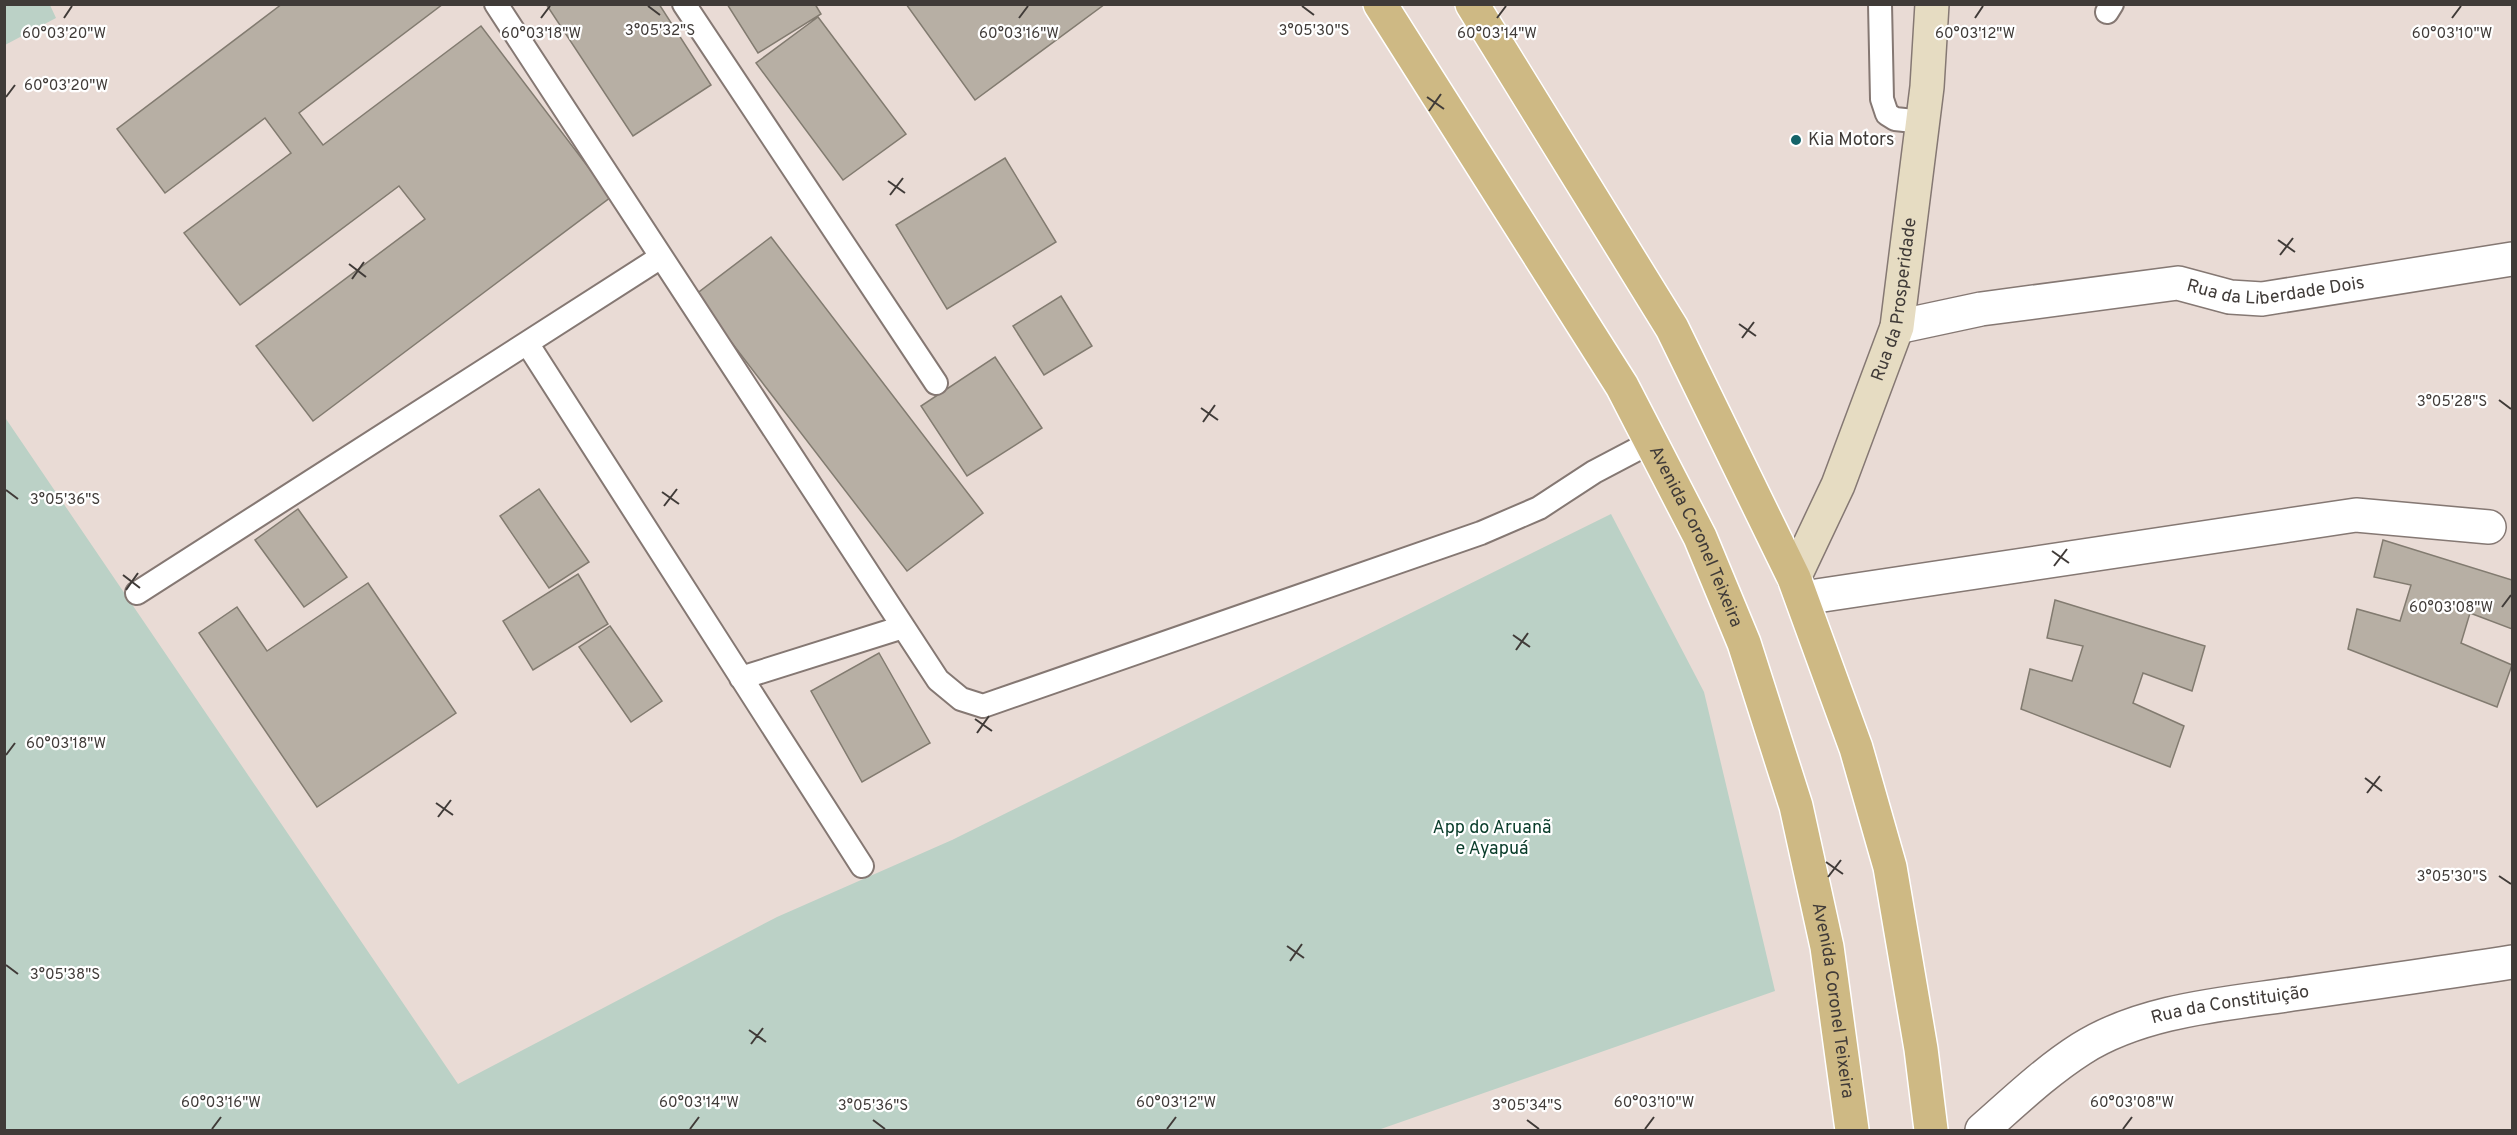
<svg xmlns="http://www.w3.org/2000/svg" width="2517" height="1135" viewBox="0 0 2517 1135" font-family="Overpass,sans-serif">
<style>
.green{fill:#bbd1c6}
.building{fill:#b7afa4;stroke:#827b70;stroke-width:1.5}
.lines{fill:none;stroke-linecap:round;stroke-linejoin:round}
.lane-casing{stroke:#857873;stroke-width:26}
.street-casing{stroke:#857873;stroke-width:36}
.secondary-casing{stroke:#857873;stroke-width:36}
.primary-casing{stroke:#fff;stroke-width:36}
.lane{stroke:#fff;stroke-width:22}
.street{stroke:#fff;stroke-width:33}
.secondary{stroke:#e6dcc2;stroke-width:33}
.primary{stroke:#ceb984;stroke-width:33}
.ticks{fill:none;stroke:#403b38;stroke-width:2}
.poi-dot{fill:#146369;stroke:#fff;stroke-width:2}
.labels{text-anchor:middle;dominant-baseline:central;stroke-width:4.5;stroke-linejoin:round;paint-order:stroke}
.poi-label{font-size:18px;fill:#403b38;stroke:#fff;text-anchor:start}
.street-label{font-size:18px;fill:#403b38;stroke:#fff}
.park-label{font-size:18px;fill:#093c2a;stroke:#fff}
.ticks-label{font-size:15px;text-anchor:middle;fill:#403b38;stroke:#fff;stroke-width:4.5;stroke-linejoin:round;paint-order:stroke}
</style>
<rect width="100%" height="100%" fill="#e9dbd5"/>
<path class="green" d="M5 4 50 5 56 18 5 45Z
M4 416 458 1084 777 917 952 840 1611 514 1704 692 1775 991 1378 1130H5Z"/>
<path class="building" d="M282 4H443L299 113 323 145 481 26 611 197 313 421 256 346 425 219 399 186 240 305 184 233 291 153 265 118 165 193 117 129Z
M546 4H659L711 85 633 136Z
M727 4H815L821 14 758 53Z
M906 4H1105L975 100Z
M818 17 906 134 843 180 756 63Z
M1005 158 1056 242 947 309 896 225Z
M771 237 983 513 907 571 695 295Z
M1061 296 1092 346 1044 375 1013 326Z
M995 357 1042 428 967 476 921 406Z
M539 489 589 562 549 588 500 516Z
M298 509 347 577 304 607 255 540Z
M2383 540 2512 580V629L2470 613 2461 643 2512 665 2497 707 2348 649 2357 609 2400 621 2411 585 2374 577Z
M578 574 608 624 533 670 503 621Z
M368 583 456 713 317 807 199 633 237 607 267 651Z
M2055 600 2205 646 2192 691 2143 673 2133 703 2184 726 2170 767 2021 709 2030 669 2072 681 2083 646 2047 638Z
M610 626 662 701 631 722 579 647Z
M879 653 930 743 862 782 811 691Z"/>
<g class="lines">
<defs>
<path id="lane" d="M496 4 938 680 961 699 983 706 1481 533 1539 508 1594 472 1651 442
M684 4 936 383
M1880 4 1882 99 1887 114 1895 119 1923 122
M2107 12 2112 4
M527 343 862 866
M137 593 661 257
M741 678 903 627"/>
<g id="street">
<path id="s1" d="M1897 327 1981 309 2178 283 2230 297 2262 299 2512 259"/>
<path d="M1803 598 2356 515 2489 527"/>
<path id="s2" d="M1982 1130C2014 1102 2045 1072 2081 1049 2144 1009 2228 1004 2300 993 2371 983 2442 973 2512 962"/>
</g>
<g id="secondary">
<path id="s3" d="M1794 578 1838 485 1897 327 1927 87 1932 4"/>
</g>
<g id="primary">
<path id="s4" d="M1380 4 1622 386 1700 537 1744 643 1796 806 1827 947 1852 1130"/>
<path d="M1472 4 1672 328 1794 578 1856 748 1890 867 1921 1049 1931 1130"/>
</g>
</defs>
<use href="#lane" class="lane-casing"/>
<use href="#street" class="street-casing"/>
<use href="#secondary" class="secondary-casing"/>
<use href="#primary" class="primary-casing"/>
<use href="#lane" class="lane"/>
<use href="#street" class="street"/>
<use href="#secondary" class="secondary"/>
<use href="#primary" class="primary"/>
</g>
<path class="ticks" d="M648 6 660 15M1302 6 1314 15M64 18 72 6M541 18 550 6M1019 18 1028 6M1497 18 1506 6M1975 18 1983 6M2452 18 2461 6M6 97 15 85M1427 97 1444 109M1429 111 1441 94M888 181 905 193M890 195 903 178M2278 240 2295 252M2280 255 2293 238M349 264 366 277M352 279 364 262M1739 324 1756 336M1742 338 1754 322M2499 400 2511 409M1201 408 1218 420M1203 422 1215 405M6 490 18 499M662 492 679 504M664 506 677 489M2052 551 2069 563M2054 566 2067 549M123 575 140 588M126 590 138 573M2502 607 2511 595M1513 635 1530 647M1516 650 1528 633M975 719 992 731M977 733 989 716M6 755 15 743M2365 778 2382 791M2367 793 2380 776M436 803 453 815M438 817 451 800M1826 862 1843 874M2499 876 2511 884M1828 877 1841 860M1287 946 1304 958M1290 961 1302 944M6 965 18 974M749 1030 766 1042M751 1044 763 1028M873 1120 885 1129M1527 1120 1539 1129M212 1129 221 1117M690 1129 699 1117M1167 1129 1176 1117M1645 1129 1654 1117M2123 1129 2132 1117"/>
<circle class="poi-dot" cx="1796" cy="140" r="6"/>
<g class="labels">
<g class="poi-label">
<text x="1808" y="140">Kia Motors</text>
</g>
<g class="street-label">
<text stroke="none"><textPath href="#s1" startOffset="384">Rua da Liberdade Dois</textPath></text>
<text stroke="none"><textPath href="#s3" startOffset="298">Rua da Prosperidade</textPath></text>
<text stroke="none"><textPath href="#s4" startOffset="620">Avenida Coronel Teixeira</textPath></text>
<text stroke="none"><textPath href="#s4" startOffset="1106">Avenida Coronel Teixeira</textPath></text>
<text stroke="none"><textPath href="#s2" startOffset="285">Rua da Constituição</textPath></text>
</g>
<g class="park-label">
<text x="1492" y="828">App do Aruanã<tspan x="1492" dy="21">e Ayapuá</tspan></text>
</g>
</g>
<g class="ticks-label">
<text x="660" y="35">3°05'32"S</text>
<text x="1314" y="35">3°05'30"S</text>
<text x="64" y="38">60°03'20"W</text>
<text x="541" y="38">60°03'18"W</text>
<text x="1019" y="38">60°03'16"W</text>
<text x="1497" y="38">60°03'14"W</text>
<text x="1975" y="38">60°03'12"W</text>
<text x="2452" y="38">60°03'10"W</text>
<text x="66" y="90">60°03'20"W</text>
<text x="2452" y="406">3°05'28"S</text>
<text x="65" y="504">3°05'36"S</text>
<text x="2451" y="612">60°03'08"W</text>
<text x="66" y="748">60°03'18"W</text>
<text x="2452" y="881">3°05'30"S</text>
<text x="65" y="979">3°05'38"S</text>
<text x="221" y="1107">60°03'16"W</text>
<text x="699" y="1107">60°03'14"W</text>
<text x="1176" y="1107">60°03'12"W</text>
<text x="1654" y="1107">60°03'10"W</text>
<text x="2132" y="1107">60°03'08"W</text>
<text x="873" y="1110">3°05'36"S</text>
<text x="1527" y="1110">3°05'34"S</text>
</g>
<rect width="2517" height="1135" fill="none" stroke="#403b38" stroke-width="12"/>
</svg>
